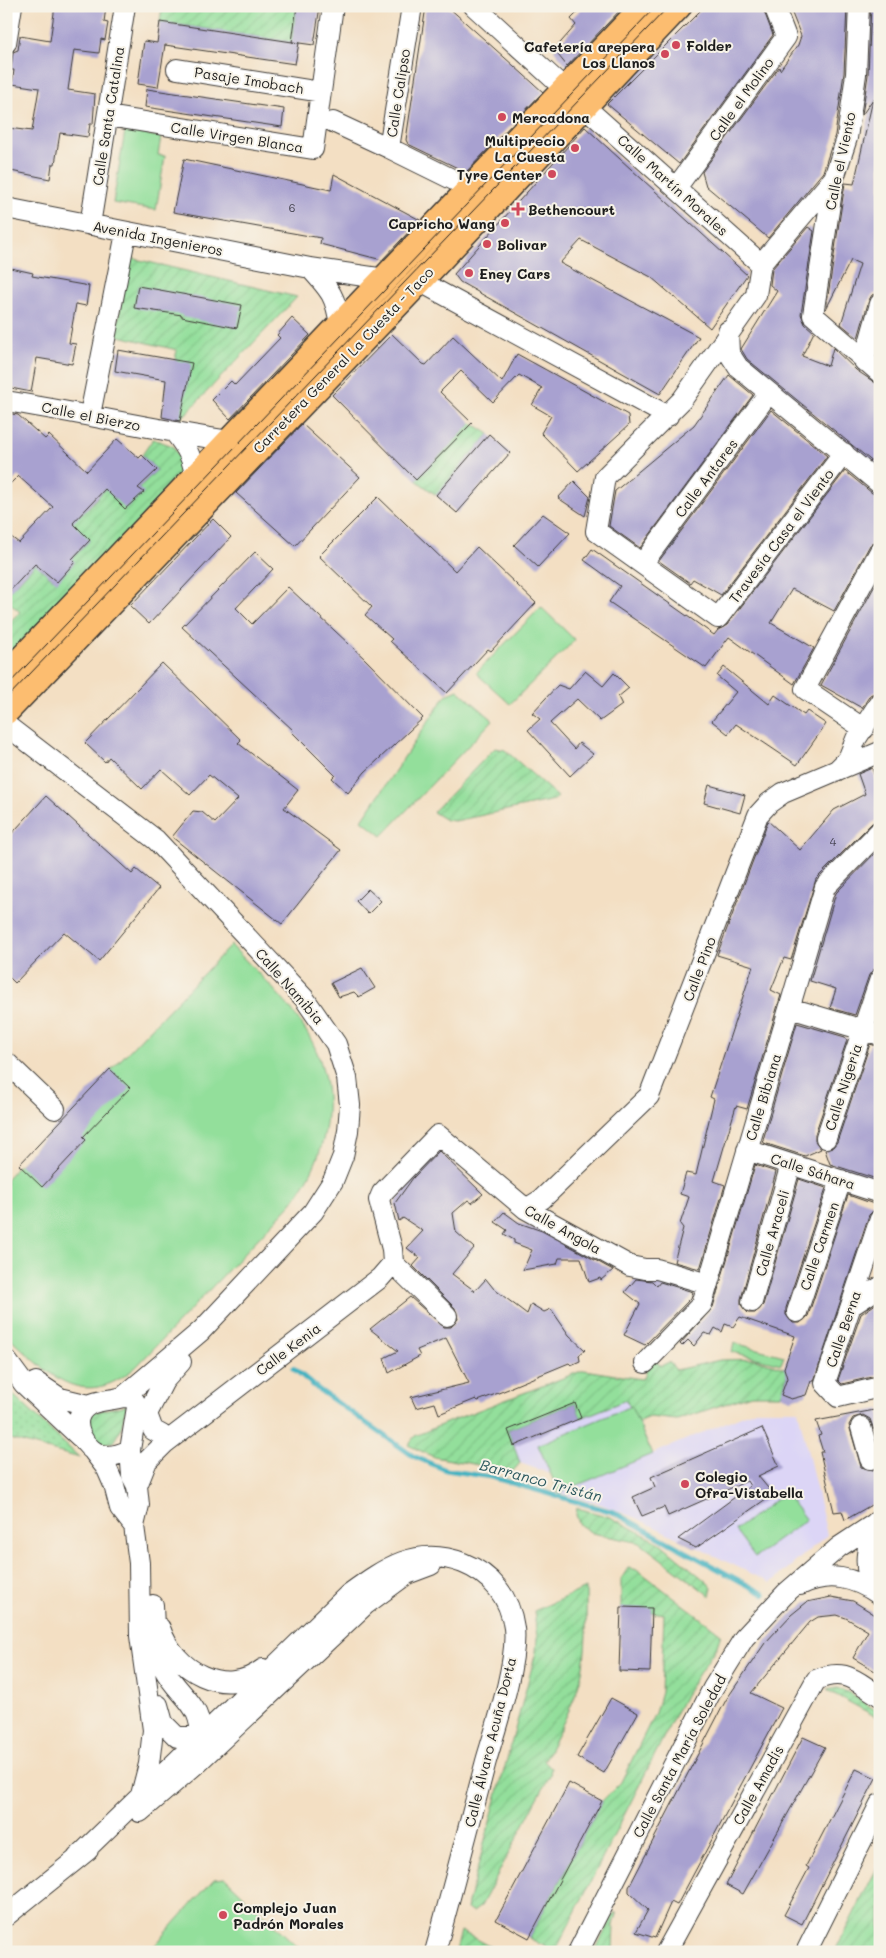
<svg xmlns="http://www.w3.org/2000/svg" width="886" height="1958" viewBox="0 0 886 1958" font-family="Mali,sans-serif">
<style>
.built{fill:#dcd5f6}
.grass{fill:url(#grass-dots);stroke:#587e5c}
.garden{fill:url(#garden-furrows);stroke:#587e5c}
.pitch{fill:#93df9b;stroke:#587e5c}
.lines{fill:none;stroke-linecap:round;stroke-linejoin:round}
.stream{stroke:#45b3c1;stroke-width:5}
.building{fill:#a8a1d0}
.minor-casing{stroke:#3c3935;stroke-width:22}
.major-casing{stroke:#3c3935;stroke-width:29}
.minor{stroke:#fff;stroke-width:20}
.major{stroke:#fcbd6f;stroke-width:26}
.tram{stroke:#1c1c1c;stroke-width:1}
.poi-dot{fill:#d1495b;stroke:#f7f3e8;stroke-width:2}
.labels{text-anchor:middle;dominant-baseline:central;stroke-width:4;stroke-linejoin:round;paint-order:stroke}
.number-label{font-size:11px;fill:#3f3d49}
.poi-label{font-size:14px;font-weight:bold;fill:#1c1c1c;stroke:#f7f3e8;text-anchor:start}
.street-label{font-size:14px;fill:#1c1c1c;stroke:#f7f3e8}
.water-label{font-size:15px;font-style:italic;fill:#2c585e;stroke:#f7f3e8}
</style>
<defs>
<pattern id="grass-dots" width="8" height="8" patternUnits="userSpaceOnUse" patternTransform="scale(1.25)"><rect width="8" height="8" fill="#93df9b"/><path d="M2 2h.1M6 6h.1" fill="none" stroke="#7ebf85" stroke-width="1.8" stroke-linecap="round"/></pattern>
<pattern id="garden-furrows" width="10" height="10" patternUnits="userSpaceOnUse" patternTransform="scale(1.25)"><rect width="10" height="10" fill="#93df9b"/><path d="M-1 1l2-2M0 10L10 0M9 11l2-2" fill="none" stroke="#7ebf85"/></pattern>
</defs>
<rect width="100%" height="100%" fill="#f7f3e8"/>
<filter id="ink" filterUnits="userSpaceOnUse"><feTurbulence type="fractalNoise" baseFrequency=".02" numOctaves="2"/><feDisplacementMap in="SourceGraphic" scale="10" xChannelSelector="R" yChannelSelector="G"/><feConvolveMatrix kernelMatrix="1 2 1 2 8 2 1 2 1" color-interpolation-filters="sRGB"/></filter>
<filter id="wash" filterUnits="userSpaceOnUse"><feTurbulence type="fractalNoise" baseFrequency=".0096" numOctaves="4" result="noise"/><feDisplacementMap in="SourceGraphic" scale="20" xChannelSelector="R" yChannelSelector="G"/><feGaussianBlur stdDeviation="1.12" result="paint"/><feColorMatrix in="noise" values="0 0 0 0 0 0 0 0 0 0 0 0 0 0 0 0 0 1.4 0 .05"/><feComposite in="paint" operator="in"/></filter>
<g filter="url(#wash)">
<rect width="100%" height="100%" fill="#f3dfc3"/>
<path class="built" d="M629 1399 652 1454 755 1410H798L827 1535 771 1583 636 1518 595 1502 559 1493 551 1474 520 1463 508 1430 575 1403 582 1418Z"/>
<path class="grass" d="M6 1388 80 1458 6 1438Z"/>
<path class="garden" d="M162 6H297L292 42 160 22Z
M131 258 297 297 179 421 175 360 177 350 115 335Z
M472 423 489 434 436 495 416 480Z
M153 439 173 446 183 464 180 477 6 662V625L20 612 6 600V587L18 583 46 551 52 555 40 568 53 579 90 540 53 537 88 508 117 476 122 481 111 495 122 505 157 470 142 455Z
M495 748 505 750 558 797 554 800 455 821 446 820 433 812Z
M755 1359 784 1368 788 1373 781 1395H751L677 1420 650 1417 638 1422 626 1400 581 1418 575 1403 508 1430 520 1463 513 1471 434 1457 408 1445 415 1436 453 1420 584 1370 641 1379 644 1378 648 1365 654 1360 661 1366 669 1362 676 1370 720 1360Z
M127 1405 120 1431 113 1442 102 1444 91 1439 85 1421 94 1412Z
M577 1508 610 1517 660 1543 708 1583 712 1588 710 1596 640 1543 592 1533 580 1525 576 1515Z
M628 1568 638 1570 721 1634 717 1646 685 1695 555 1952 529 1938 602 1801 621 1782 655 1713 661 1692 664 1614 621 1607V1579Z
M586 1588C586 1618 588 1651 580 1680 572 1709 557 1734 544 1761L551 1768 550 1775 481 1906 473 1912 467 1909 468 1903 536 1652 537 1638 534 1611Z
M837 1688 849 1693 880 1713V1719L827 1690Z
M880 1862V1952H837V1947Z
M615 1912 617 1914 614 1925 613 1949 610 1952H594Z
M461 1931 494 1949 492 1952H456Z"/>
<path class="pitch" d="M125 131 161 137 158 155 165 156 156 210 113 203Z
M541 607 575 640 510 704 476 673Z
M458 690 493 720 382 836 362 820 446 695Z
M231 945C256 972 287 999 306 1031 341 1087 331 1155 290 1205L136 1367C81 1414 47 1372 6 1334V1179Z
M734 1343 784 1356 781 1364 732 1352Z
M631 1406 652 1454 559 1493 538 1445Z
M785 1493 806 1520 755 1557 735 1530Z
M225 1878 303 1952H149L214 1879Z"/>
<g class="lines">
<path class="stream" d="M293 1368 318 1389 413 1456 446 1470 491 1477 613 1512 764 1594"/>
</g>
<g id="blocks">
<path class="building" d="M55 6 106 7 104 22 108 23 105 40 101 39 99 53 74 50 68 90 95 94 93 124H90L88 137 60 133 55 164H52L50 179 6 170V138L8 128 32 131 39 88 12 84 14 70H11L13 52 18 50 20 36 50 41Z
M297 6H320L314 45 292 42Z
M426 6H447L543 92 466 172 408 144 406 140Z
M584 6H624L567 66 554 50 576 25 571 19Z
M705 6H762L773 35 679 164 607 104Z
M789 6H847L844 73 835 135 823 172 768 238 706 186 702 172 779 67 780 70 798 45 801 36Z
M871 6H880V89L877 93H880V292L872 295 869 300 858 338 841 324 860 264 851 260 826 309 845 183 854 184 873 99 862 115 868 75Z
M160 22 299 43 295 64 165 45 158 87 138 84 144 41 157 43Z
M147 89 284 109 282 127 145 107Z
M585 127 747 275 710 328 651 277 581 240 560 263 699 337 660 394 460 282 454 274Z
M184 159 331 190 334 174 420 220 382 260 320 244 321 238 173 212Z
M808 227 814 231 801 314 805 324 814 332 802 356 828 366 833 348 856 370 880 386V468L747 359 741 349 777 291 770 285 772 269Z
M6 267 33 273 32 276 89 286 86 306 76 304 69 343 76 344 72 364 37 358 31 392 6 387Z
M138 286 242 305 237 328 182 317V315L134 308Z
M292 318 310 335 230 419 212 400 231 381 235 385 280 338 277 335Z
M392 334 423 364 426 365 453 336 502 382 517 354 628 415 629 425 578 471 541 433 551 416 532 405 542 388 519 375 493 402 461 371 440 392 472 423 416 480 332 395Z
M118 350 192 363 180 421 162 417 166 380 115 371Z
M729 375 753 395 640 548 609 526 615 491 694 425Z
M771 410 827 456 721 595 693 579 690 583 659 561Z
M6 413 18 415 45 439 49 435 87 471 117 439 139 458 142 455 157 470 138 488 144 492 125 509 105 489 73 523 90 540 72 559 75 562 57 582 35 564 6 595V533L19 543 53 507 18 476 6 488Z
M302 424 360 477 295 546 236 493Z
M489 434 510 453 457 513 436 495Z
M845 471 872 493 880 496V539L870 545 834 611 792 589 771 623 814 648 794 684 729 637 706 668 609 602 620 586 584 560 592 549 714 635 718 630 727 625Z
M574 481 590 497 585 516 558 498Z
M378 497 455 571 477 547 536 603 491 651 488 649 447 693 390 641 392 639 365 615 372 607 319 556Z
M543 514 570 533 538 567 514 545Z
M213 519 231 537 149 624 130 606Z
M255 552 273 569 236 608 252 624 288 587 365 659 423 718 365 772 348 793 332 778 335 775 292 732 293 730 182 627Z
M880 576V690L870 695 862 708 821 685Z
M162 663 241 740 238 743 298 790 284 808 341 850 282 924 172 837 193 811 202 812 215 823 238 799 209 775 190 795 161 769 142 789 109 757 105 762 85 743Z
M724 667 769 704 775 695 804 715 807 711 826 724 797 765 736 724 728 734 712 721 736 692 717 676Z
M585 671 603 686 614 673 629 688 618 697 622 705 600 721 577 699 550 723 574 749 579 743 593 754 570 776 528 730 540 719 532 713 558 685 569 689Z
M872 768 880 792V819L872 823 816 879 791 960 784 958 771 990 781 995 747 1109 736 1106 714 1181 725 1185 700 1269 674 1262 683 1228 680 1224 689 1197 680 1194 686 1173 696 1175 714 1099 710 1097 753 966 717 955 768 821 800 850 834 810 865 794 858 774Z
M709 785 745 795 740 813 704 803Z
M46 796 132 874 136 869 159 888 99 961 64 932 15 983 6 974V840Z
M880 848V967L873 970 869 975 855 1015 830 1008 836 989 810 981 836 893Z
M368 889 381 901 368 914 356 901Z
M362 968 375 988 359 997 354 992 339 997 331 983Z
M797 1023 845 1037 847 1040 815 1134V1141L821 1149 805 1156 764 1143 763 1140Z
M870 1044 880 1047V1180L830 1164 825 1150 833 1147 837 1142Z
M110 1069 130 1088 83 1137 86 1140 42 1187 19 1165Z
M439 1151 483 1194 472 1203 468 1200 453 1213 456 1232 474 1248 452 1274 475 1291 486 1279 494 1289 527 1314 531 1304 544 1312 551 1309 569 1335 585 1350 579 1355 580 1361 571 1365 569 1363 511 1387V1388L478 1401 476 1399 439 1414 435 1403 416 1408 411 1397 469 1383 446 1338 417 1350 420 1356 389 1373 384 1358 398 1351 370 1329 410 1297 444 1327H451L458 1319 455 1308 413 1266 420 1258 407 1248 423 1231 403 1218 399 1221 395 1203 413 1178Z
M755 1165 776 1172 741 1299V1305L748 1313H755L763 1305 799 1179 826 1188 786 1308V1315L793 1323H800L808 1316 848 1195 874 1204 876 1208 869 1215 814 1381H811L806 1395 791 1399 781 1395 787 1378 784 1368 795 1336 740 1317 733 1327 725 1324 722 1332 715 1328 711 1335 704 1333 694 1346 688 1340 682 1346 680 1344 713 1307Z
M504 1212 519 1223 542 1231 613 1270 601 1280 600 1278 589 1282 581 1258H559L557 1264 523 1270 532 1250 514 1243V1240L504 1234 507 1230 495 1222Z
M636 1279 652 1281 657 1286 660 1282 693 1292 691 1298 645 1345 624 1335 640 1304 625 1292Z
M880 1301V1375L842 1384 838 1380 861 1314Z
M575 1403 581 1418 514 1446 508 1430Z
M880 1409V1429L874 1430 870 1419 863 1415 853 1418 849 1425 861 1467 873 1470 880 1465V1500L845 1520 842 1511 834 1512 820 1452H823L818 1436 821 1435 816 1421Z
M762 1428 779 1466 758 1476 773 1494 696 1548 678 1539 750 1486 747 1481 668 1516 664 1507 642 1516 633 1497 655 1487 651 1477Z
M831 1597 853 1601 877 1616 880 1611V1674L853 1658 868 1631 846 1618 837 1615 818 1617 810 1622 751 1693 782 1708 677 1905 671 1902 655 1938 636 1932 648 1910 629 1892V1887L726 1700 765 1643 791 1615 807 1602Z
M621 1607 652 1608 650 1672 619 1671Z
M611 1698 638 1713 604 1773 577 1757Z
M803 1737 825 1747 743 1894 726 1885Z
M856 1769 876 1778 802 1924 784 1915 809 1868 806 1866Z
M569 1783 602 1801 529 1938 496 1920Z"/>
</g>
</g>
<g filter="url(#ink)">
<use href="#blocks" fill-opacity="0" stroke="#3c3935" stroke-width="1"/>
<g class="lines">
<defs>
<path id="minor" d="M412 6 389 148 472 189
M474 6 566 90
M859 6 856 74 847 138 834 178 813 315 880 373
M6 43 12 6
M177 69 321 92
M585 107 761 264
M108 116 313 149 333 6
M333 122 389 148
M834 178 761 264 756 295 682 400 605 477 596 531 718 618 844 453
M676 188 786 37 774 6
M6 208 310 268 385 279
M90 225 125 6
M310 268C330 290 336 296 340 326
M419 281 668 416
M728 331 729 353 738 367 880 484
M864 361 880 304
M6 401C81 413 155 430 230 441
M90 415 126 233
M175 433C187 448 193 458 195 478
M643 563 768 394
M6 725 156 840 304 998 336 1044 347 1078 350 1105 348 1131 343 1156 333 1181 313 1212 201 1331 123 1397
M864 729 805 689 880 551
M836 771 848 759 856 739 880 702
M790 1008 880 1035
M6 1062 55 1109
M826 1138 880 979
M747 1150 880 1193
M526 1209 542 1199 649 1096 758 815 769 803 783 793 880 752
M880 1219 825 1383 838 1397 880 1387
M752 1302 791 1164
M851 1306 880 1287
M797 1312 841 1180
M447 1316 393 1263 392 1249 379 1200 382 1193 438 1135 526 1209 630 1266 645 1269H657L708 1284
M7 1361 24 1384 80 1437
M645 1363 702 1304 825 887 880 831
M36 1382 60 1398 89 1405
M123 1397C132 1397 135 1399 137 1407L130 1450C123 1453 115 1456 108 1456 85 1455 65 1419 89 1405 98 1400 113 1400 123 1397Z
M861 1427 870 1459
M162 1435 153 1430 147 1414 164 1381 181 1362
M130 1450 132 1476 137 1486 139 1505 134 1526 139 1563 140 1636 153 1730 149 1764 141 1795
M94 1452 107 1469 114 1485 120 1508 134 1526
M137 1486 147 1461 165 1443 380 1278 393 1263
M800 1585C829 1571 854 1577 880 1595
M874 1591C862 1567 866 1546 876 1522
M153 1605C154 1627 154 1647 163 1667 179 1699 205 1702 200 1745
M160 1628C174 1671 225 1699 263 1669
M158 1705 163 1723 177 1737 206 1735
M140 1812 196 1764 365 1605 407 1574 431 1565
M77 1858 349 1594C385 1568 417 1545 463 1563 491 1574 510 1597 514 1628 518 1661 496 1727 486 1761 469 1825 453 1888 435 1952
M6 1916 88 1850
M578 1952 713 1688 744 1638 786 1593 839 1547 880 1520
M666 1952 816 1680C845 1667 855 1681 880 1696
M806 1952 880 1804"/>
<path id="major" d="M6 676 645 6
M6 711 419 281 678 6"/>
</defs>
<use href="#minor" class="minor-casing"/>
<use href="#major" class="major-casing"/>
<use href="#minor" class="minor"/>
<use href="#major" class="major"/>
<path class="tram" d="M6 687 656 6
M6 699 669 6"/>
</g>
</g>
<g class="poi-dot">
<circle cx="676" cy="45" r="5"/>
<circle cx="665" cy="54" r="5"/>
<circle cx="502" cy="117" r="5"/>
<circle cx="575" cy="148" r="5"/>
<circle cx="552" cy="174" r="5"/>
<path d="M515.5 201.5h5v5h5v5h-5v5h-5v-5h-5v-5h5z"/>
<circle cx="505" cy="223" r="5"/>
<circle cx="487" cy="244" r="5"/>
<circle cx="469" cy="273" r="5"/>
<circle cx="685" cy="1484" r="5"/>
<circle cx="223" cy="1915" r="5"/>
</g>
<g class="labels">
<g class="number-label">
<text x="292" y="207">6</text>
<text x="833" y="841">4</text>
</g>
<g class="poi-label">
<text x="686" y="45">Folder</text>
<text x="655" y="46" text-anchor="end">Cafetería arepera<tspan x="655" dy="16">Los Llanos</tspan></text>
<text x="512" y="117">Mercadona</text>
<text x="565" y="140" text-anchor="end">Multiprecio<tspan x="565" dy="16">La Cuesta</tspan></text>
<text x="542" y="174" text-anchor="end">Tyre Center</text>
<text x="528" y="209">Bethencourt</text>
<text x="495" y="223" text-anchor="end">Capricho Wang</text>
<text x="497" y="244">Bolivar</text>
<text x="479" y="273">Eney Cars</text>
<text x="695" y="1476">Colegio<tspan x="695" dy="16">Ofra-Vistabella</tspan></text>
<text x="233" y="1907">Complejo Juan<tspan x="233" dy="16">Padrón Morales</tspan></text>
</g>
<g class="street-label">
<text transform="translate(249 80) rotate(9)">Pasaje Imobach</text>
<text transform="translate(398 93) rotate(-81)">Calle Calipso</text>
<text transform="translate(741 99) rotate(-54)">Calle el Molino</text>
<text transform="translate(108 116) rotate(-81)">Calle Santa Catalina</text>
<text transform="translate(237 137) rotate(9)">Calle Virgen Blanca</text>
<text transform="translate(840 161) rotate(-78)">Calle el Viento</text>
<text transform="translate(673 185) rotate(42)">Calle Martín Morales</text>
<text transform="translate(158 238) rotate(11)">Avenida Ingenieros</text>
<text transform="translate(343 360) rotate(-46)">Carretera General La Cuesta - Taco</text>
<text transform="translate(91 416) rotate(11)">Calle el Bierzo</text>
<text transform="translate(706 478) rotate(-53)">Calle Antares</text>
<text transform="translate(781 536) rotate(-53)">Travesía Casa el Viento</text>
<text transform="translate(699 969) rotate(-69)">Calle Pino</text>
<text transform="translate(290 986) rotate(49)">Calle Namibia</text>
<text transform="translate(843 1087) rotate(-72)">Calle Nigeria</text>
<text transform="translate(763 1097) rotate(-73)">Calle Bibiana</text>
<text transform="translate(813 1171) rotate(18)">Calle Sáhara</text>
<text transform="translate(563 1229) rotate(29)">Calle Angola</text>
<text transform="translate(772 1233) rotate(-74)">Calle Araceli</text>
<text transform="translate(819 1246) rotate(-71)">Calle Carmen</text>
<text transform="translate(843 1329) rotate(-71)">Calle Berna</text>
<text transform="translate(288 1349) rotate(-37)">Calle Kenia</text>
<text transform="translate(490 1742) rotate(-76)">Calle Álvaro Acuña Dorta</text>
<text transform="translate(679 1756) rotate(-62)">Calle Santa María Soledad</text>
<text transform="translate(758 1785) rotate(-61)">Calle Amadis</text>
</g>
<g class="water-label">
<text transform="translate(541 1480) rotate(15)">Barranco Tristán</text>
</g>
</g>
<rect width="886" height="1958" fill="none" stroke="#f7f3e8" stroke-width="25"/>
</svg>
